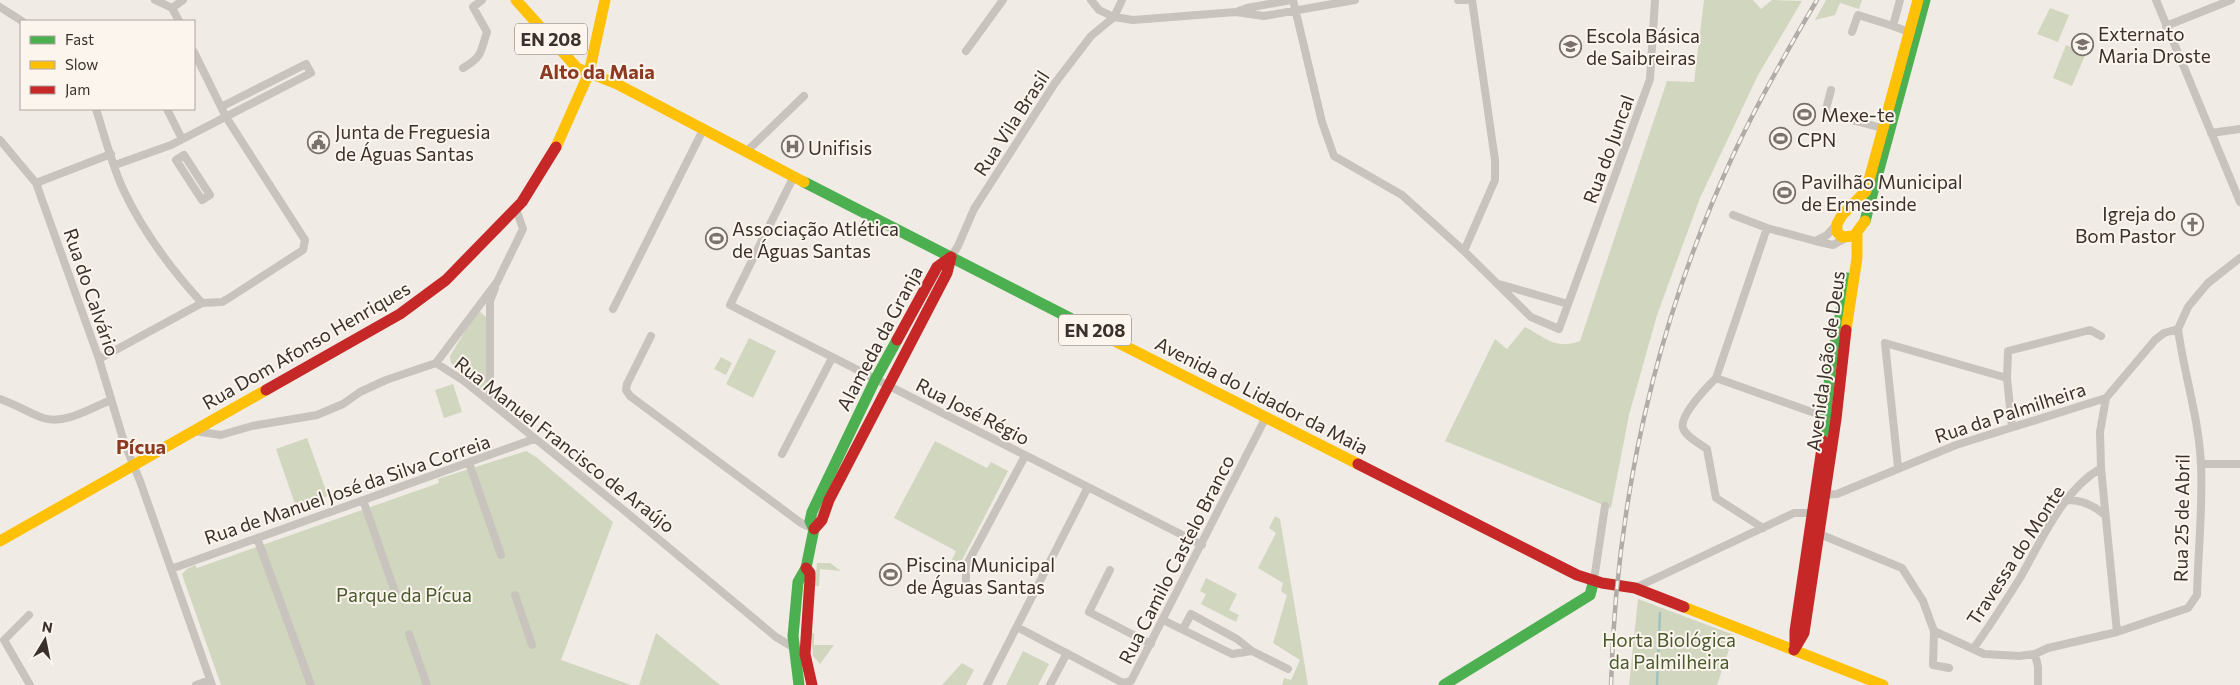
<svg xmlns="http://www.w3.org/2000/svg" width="2240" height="685" viewBox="0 0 2240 685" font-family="Commissioner,sans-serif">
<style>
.green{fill:#d1d6bf}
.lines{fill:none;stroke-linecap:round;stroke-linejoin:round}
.stream{stroke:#a1c2c1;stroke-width:2.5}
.street{stroke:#c9c3be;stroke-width:8}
.fast{stroke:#4caf50;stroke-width:11}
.slow{stroke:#ffc107;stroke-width:11}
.jam{stroke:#c62828;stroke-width:11}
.rail-casing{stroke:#b1aca8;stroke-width:4.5}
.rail{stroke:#fbf5ee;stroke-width:2.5;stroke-dasharray:8;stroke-linecap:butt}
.labels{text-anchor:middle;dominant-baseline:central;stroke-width:4;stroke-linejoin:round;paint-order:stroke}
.shield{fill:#fbf5ee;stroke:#756b66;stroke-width:1}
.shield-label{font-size:18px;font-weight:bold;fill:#3b302b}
.poi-label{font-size:19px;fill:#3b302b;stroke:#fbf5ee;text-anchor:start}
.street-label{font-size:19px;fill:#3b302b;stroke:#fbf5ee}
.park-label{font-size:19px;fill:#4a5a2e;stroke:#fbf5ee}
.neighbourhood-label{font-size:20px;font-weight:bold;fill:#8c3b22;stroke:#fbf5ee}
</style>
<rect width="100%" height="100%" fill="#f0ebe5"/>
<path class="green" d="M1704 0H1753L1761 9 1772 0 1802 1 1758 75 1700 198 1657 315 1629 415 1611 508 1445 441 1495 339 1507 349 1525 327C1546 338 1556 350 1580 341L1667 81 1694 82Z
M1826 0H1862L1859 9 1840 3 1835 15 1815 20Z
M2050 8 2069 15 2058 42 2037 34Z
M2066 45 2086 53 2072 86 2053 78Z
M478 310 486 317V387L483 390 451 363 450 356Z
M749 338 776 351 753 398 726 384Z
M721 357 732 363 726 375 714 369Z
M453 384 462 412 444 418 435 390Z
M307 438 328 496 296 507 276 449Z
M935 441 987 468 991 462 1008 471 957 570 949 566 956 551 894 518Z
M526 451 536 457 613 522 561 660 631 685H221L185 583 182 574 187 569 195 565 197 568 439 483 438 479Z
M1275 516 1280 519 1308 685H1282L1284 678 1291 680 1300 660 1273 643 1287 595 1281 591 1283 583 1258 568 1276 533 1269 528Z
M817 563H830L841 571 820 569 819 586H815Z
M1206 578 1237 594 1229 610 1239 615 1236 622 1201 604 1206 594 1200 591Z
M1638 599 1734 635 1717 685H1629Z
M656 633 720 685H639Z
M811 633H814V645H834L820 664 813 656Z
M1023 651 1049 664 1038 685H1006Z
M962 663 974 670 966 685H942Z"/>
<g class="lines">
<path class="stream" d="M1657 685 1660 613"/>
<path class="street" d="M155 0 172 8
M1091 0 1099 10 1114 17 1133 20 1236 12 1264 16 1355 0
M1293 0 1322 122 1334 156 1402 195 1464 251 1531 317 1559 329 1650 79 1655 0
M1458 0H1466
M1900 0 1893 26 1909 32
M2156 0 2240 202
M0 7 22 21
M172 8 179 21
M172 8 183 0
M1236 12 1247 8 1291 0
M2166 26 2231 0
M1852 32 1858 15 1893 26
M966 51 1003 0
M463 68C483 56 480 53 487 32L473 7 482 0
M1831 90 1825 113 1882 128
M96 109C104 134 112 165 123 189 143 232 170 268 202 303
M167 109 182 139
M2211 133 2240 129
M0 140 36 183 99 359 124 442 140 481 212 685
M746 152 804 96
M184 155 210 195 202 200 176 160Z
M115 165 171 145 311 73 306 64 221 107
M794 176 730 305 1202 545
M36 183 111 154
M1733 215 1767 228 1815 241
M1837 224 1827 235 1815 241 1833 245 1846 238
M1464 251 1495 180V160L1472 0
M951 257 958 246 974 209 1055 83 1091 36 1114 17 1122 0
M1499 284 1568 304
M613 309 703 130
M651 336 627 384 626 390 630 396 801 523 814 529
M99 359 202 303 222 302 229 298 303 250 305 240 226 117 194 52
M436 363 497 282 523 229 516 209
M1716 378 1826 417
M2106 398 2100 432 2101 468 2117 632
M0 399C15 404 29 413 43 418 65 425 91 408 111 400
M490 402V301L495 288
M2012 427 2007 378 2008 351 2090 330 2101 336
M194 431 221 435 252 426 317 415 343 404 360 392 386 380 436 363 464 381 620 507 776 637 796 649
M782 454 832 358
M469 463 501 555
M2201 464H2240
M1898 467 1885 343 2007 378
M1822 492 1824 495 1837 494 1956 445 2106 398 2155 340 2164 333 2178 329 2188 307 2197 296 2208 283 2240 258
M363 500 395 592
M2066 500C2082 500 2093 505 2105 515
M1763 528 1716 498 1707 449C1699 443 1686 437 1683 428 1679 416 1707 387 1716 378L1767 228
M1817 533 1902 568 1923 601 1934 631 1984 654 2019 656 2035 654 2048 648 2117 632 2188 608 2197 595C2198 552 2203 507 2201 465 2199 418 2184 374 2178 329
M257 538 311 685
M171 569 534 439
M1110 570 1089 612 1151 644
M1594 580 1605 506
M966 582V566L1025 456
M1635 588 1794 513H1813
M515 595 532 645
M29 615 4 640 30 685
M1163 620 1232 654 1252 651 1237 639 1191 614 1183 629
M1017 627 1123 683 1131 681 1266 417
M1934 631 1933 665 1949 668
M409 634 427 685
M1973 649C1990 626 2005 602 2020 578 2042 540 2062 491 2101 468
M1252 651 1288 669
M2035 654 2038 667V685
M196 685 210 680
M987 685 1088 487
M1050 685 1067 653"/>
<path class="fast" d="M804 182 1107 337
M1865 221 1925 0
M1823 441 1831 366 1847 278
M799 685 793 636 798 582 806 568 814 529 810 521 812 512 875 380 897 340
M1444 685 1590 595 1594 580"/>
<path class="slow" d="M516 0 577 68 617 84 804 182
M556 147 589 73 605 0
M1865 221 1854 236 1842 237 1837 232V224L1842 215 1866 191 1918 0
M1846 330 1857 258V232
M1107 337 1358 464
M0 541 266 390
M1684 607 1883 685"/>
<path class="jam" d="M897 340 937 267 951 257
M266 390 400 314 446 280 522 202 556 147
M1358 464 1577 575 1602 583 1635 588 1684 607
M814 529 822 520 829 500 947 273 951 257
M806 568 810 573V579L805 654 812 685
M1795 648V631L1823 441
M1794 650 1804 633 1836 419 1846 330"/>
<defs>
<path id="rail" d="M1611 685C1616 499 1657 318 1736 149 1760 98 1788 49 1817 0"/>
</defs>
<use href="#rail" class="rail-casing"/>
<use href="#rail" class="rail"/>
</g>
<defs>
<symbol id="school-ring" viewBox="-11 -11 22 22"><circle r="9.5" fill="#fbf5ee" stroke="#7a716c" stroke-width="1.5"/><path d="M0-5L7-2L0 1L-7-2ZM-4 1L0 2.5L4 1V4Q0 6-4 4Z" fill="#7a716c"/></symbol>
<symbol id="stadium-ring" viewBox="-11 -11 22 22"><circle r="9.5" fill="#fbf5ee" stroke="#7a716c" stroke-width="1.5"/><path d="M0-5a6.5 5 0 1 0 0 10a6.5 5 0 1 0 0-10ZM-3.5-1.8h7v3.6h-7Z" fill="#7a716c"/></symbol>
<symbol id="civic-ring" viewBox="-11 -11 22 22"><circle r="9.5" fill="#fbf5ee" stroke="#7a716c" stroke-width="1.5"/><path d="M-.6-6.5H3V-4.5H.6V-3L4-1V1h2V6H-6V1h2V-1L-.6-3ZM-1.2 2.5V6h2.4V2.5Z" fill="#7a716c"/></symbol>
<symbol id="hospital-ring" viewBox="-11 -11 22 22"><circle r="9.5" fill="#fbf5ee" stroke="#7a716c" stroke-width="1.5"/><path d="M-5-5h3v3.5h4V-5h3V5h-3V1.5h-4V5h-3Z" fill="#7a716c"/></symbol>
<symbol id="church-ring" viewBox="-11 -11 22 22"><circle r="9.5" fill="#fbf5ee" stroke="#7a716c" stroke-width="1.5"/><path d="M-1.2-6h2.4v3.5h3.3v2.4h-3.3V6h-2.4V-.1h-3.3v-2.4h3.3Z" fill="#7a716c"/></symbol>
</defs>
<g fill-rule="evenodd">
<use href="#school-ring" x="2070" y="32" width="25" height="25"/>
<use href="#school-ring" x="1558" y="34" width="25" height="25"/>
<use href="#stadium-ring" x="1792" y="102" width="25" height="25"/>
<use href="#stadium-ring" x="1768" y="126" width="25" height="25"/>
<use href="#civic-ring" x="306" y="130" width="25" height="25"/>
<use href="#hospital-ring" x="780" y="134" width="25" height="25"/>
<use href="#stadium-ring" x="1772" y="180" width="25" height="25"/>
<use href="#church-ring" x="2180" y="212" width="25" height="25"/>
<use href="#stadium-ring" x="704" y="226" width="25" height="25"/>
<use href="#stadium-ring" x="878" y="562" width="25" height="25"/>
</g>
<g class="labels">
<g class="shield">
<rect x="515" y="23.5" width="72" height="31" rx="4"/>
<rect x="1059" y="314.5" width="72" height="31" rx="4"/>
</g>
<g class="shield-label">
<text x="551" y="39">EN 208</text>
<text x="1095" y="330">EN 208</text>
</g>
<g class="poi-label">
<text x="2098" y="33">Externato<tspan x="2098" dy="22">Maria Droste</tspan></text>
<text x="1586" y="35">Escola Básica<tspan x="1586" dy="22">de Saibreiras</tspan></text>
<text x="1821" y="114">Mexe-te</text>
<text x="335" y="131">Junta de Freguesia<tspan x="335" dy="22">de Águas Santas</tspan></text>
<text x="1797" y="139">CPN</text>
<text x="808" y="147">Unifisis</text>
<text x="1801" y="181">Pavilhão Municipal<tspan x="1801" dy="22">de Ermesinde</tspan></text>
<text x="2176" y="213" text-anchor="end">Igreja do<tspan x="2176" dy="22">Bom Pastor</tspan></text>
<text x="732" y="228">Associação Atlética<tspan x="732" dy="22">de Águas Santas</tspan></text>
<text x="906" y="564">Piscina Municipal<tspan x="906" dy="22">de Águas Santas</tspan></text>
</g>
<g class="street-label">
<text transform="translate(1011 123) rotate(-57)">Rua Vila Brasil</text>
<text transform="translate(1608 149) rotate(-70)">Rua do Juncal</text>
<text transform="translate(92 292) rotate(71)">Rua do Calvário</text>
<text transform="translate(879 338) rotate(-62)">Alameda da Granja</text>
<text transform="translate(306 345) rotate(-30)">Rua Dom Afonso Henriques</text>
<text transform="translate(1825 361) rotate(-82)">Avenida João de Deus</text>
<text transform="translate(1262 395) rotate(27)">Avenida do Lidador da Maia</text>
<text transform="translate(973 411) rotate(27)">Rua José Régio</text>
<text transform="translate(2010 412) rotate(-18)">Rua da Palmilheira</text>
<text transform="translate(565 444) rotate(38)">Rua Manuel Francisco de Araújo</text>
<text transform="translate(347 489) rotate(-19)">Rua de Manuel José da Silva Correia</text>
<text transform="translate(2181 518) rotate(-89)">Rua 25 de Abril</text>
<text transform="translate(2015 555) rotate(-57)">Travessa do Monte</text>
<text transform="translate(1176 559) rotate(-63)">Rua Camilo Castelo Branco</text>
</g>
<g class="park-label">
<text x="404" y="594">Parque da Pícua</text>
<text x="1669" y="639">Horta Biológica<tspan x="1669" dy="22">da Palmilheira</tspan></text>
</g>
<g class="neighbourhood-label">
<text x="597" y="71">Alto da Maia</text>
<text x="141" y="446">Pícua</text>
</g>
</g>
<rect x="20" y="20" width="175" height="90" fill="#fbf5ee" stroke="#aea6a0"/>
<rect x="30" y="36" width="25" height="8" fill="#4caf50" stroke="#aea6a0"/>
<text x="65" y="45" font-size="15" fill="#3b302b">Fast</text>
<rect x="30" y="61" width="25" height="8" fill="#ffc107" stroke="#aea6a0"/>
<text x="65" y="70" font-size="15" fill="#3b302b">Slow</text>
<rect x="30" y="86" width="25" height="8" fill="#c62828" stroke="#aea6a0"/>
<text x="65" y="95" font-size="15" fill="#3b302b">Jam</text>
<g transform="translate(45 640) rotate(10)" stroke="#fbf5ee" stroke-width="4" paint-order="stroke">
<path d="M0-4L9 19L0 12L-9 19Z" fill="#3b302b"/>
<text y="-8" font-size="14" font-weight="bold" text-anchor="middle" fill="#3b302b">N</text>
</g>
</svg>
